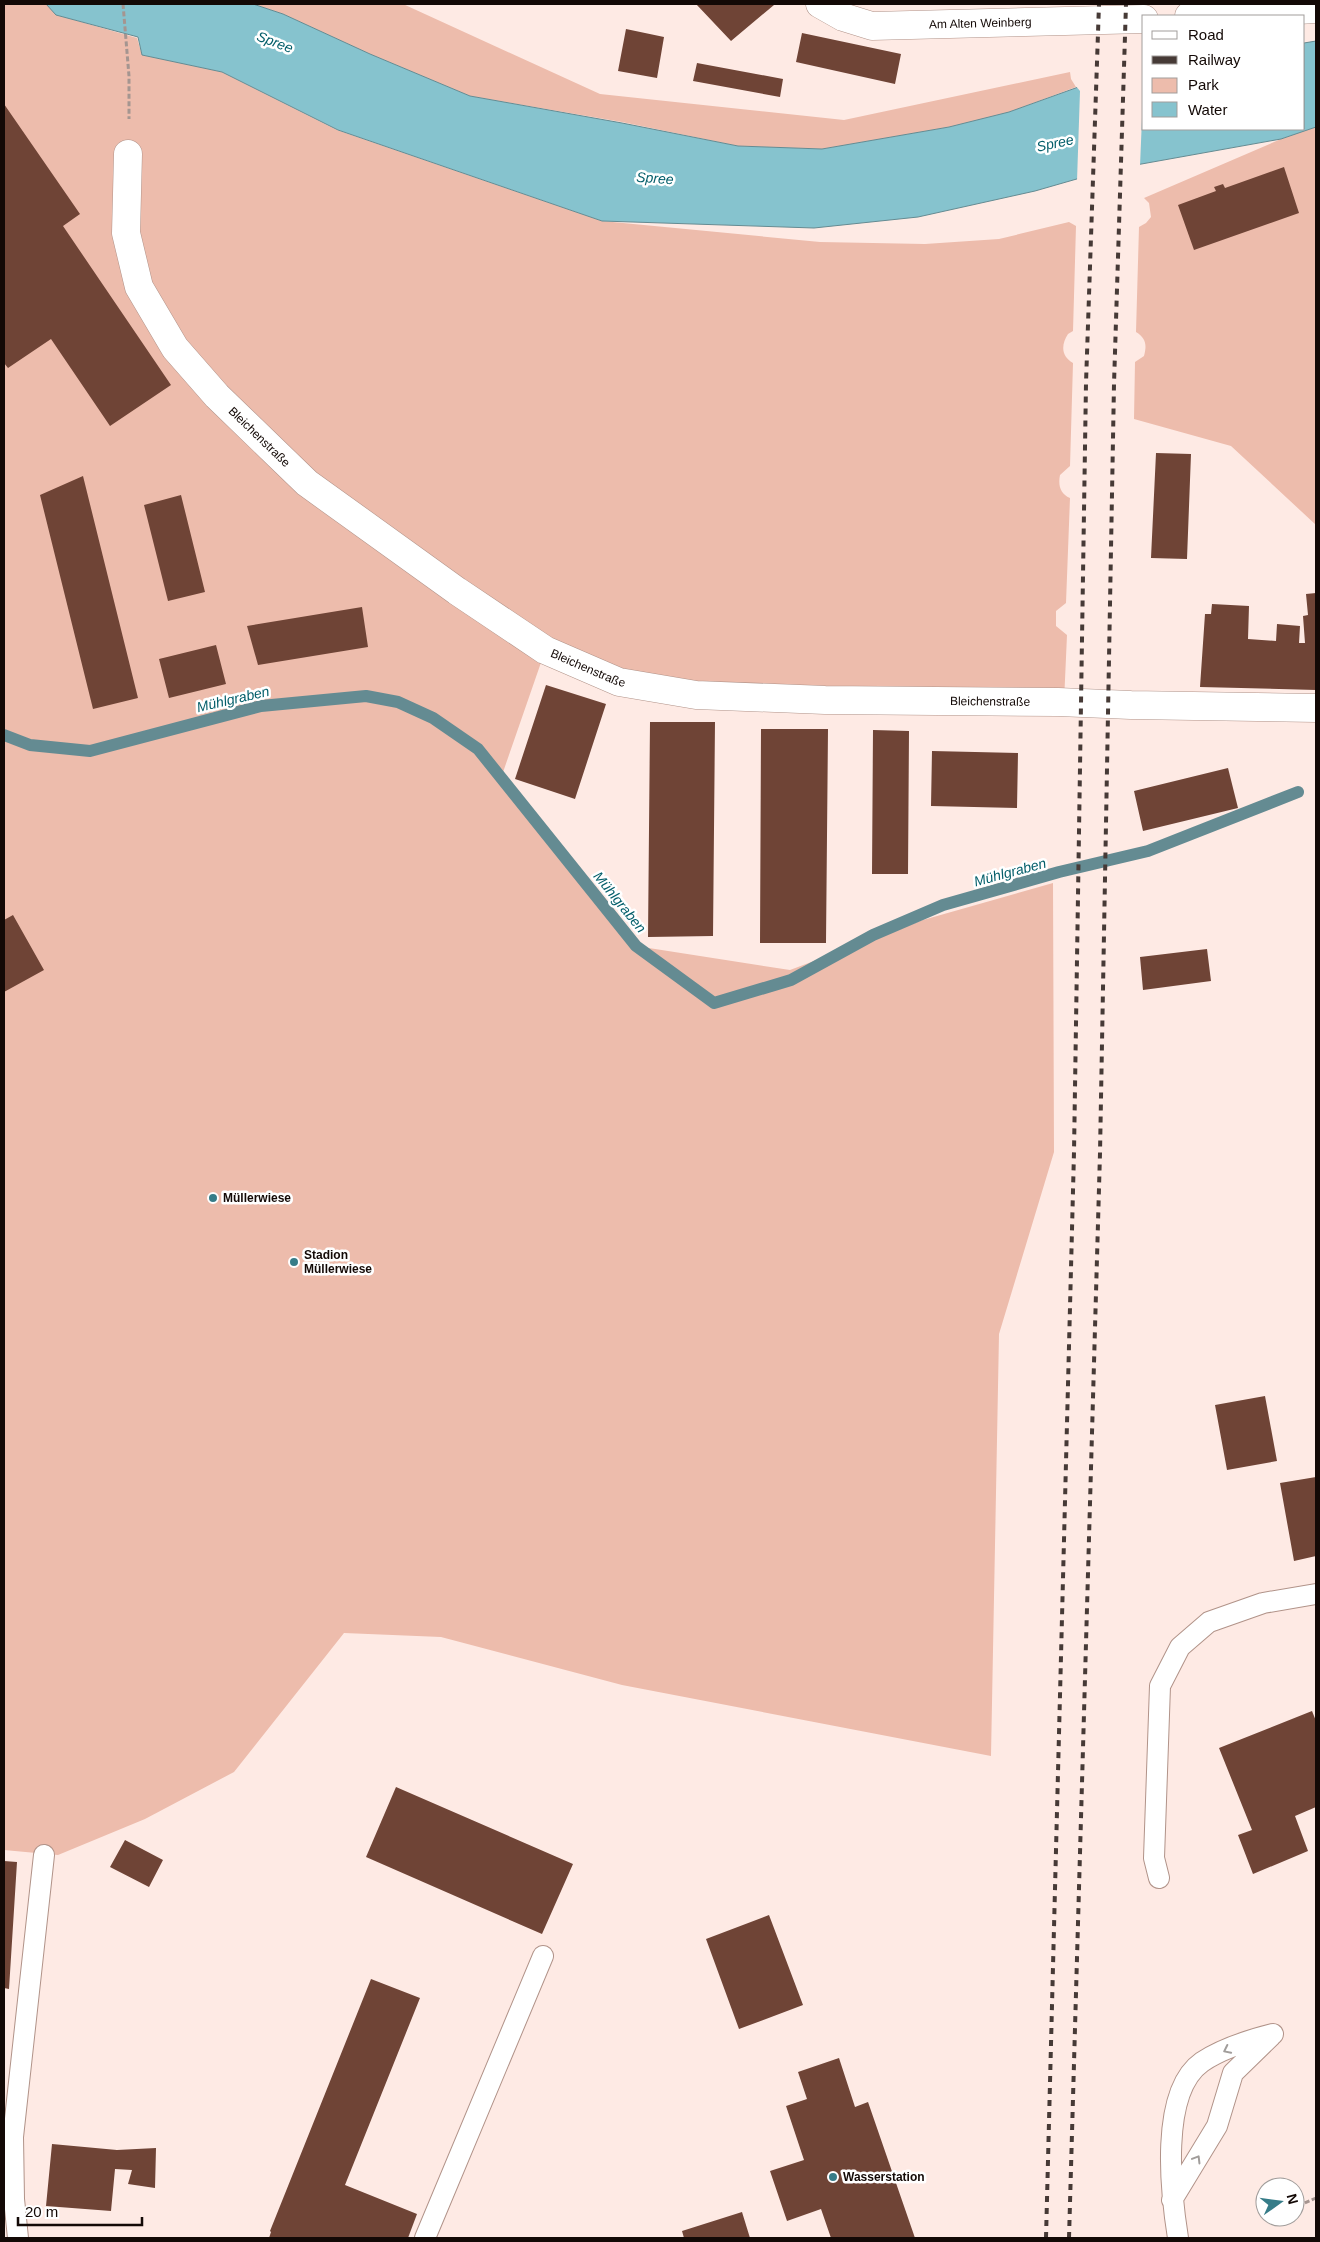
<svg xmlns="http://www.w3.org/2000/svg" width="1320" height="2242" viewBox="0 0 1320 2242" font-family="Helvetica,sans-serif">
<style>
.green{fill:#edbcac}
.water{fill:#86c3ce;stroke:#648b92}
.pier{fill:#feeae4}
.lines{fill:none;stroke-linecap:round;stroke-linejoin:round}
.stream{stroke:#648b92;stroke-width:12}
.building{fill:#6f4436}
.service-casing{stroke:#b19389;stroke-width:22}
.minor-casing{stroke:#b19389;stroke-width:29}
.path{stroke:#a59590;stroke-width:3;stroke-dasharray:5 2.5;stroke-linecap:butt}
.service{stroke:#fff;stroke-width:20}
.minor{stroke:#fff;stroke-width:28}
.rail{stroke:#463a36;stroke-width:4;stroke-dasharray:6 6;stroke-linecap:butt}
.oneway{stroke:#a19d9b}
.poi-dot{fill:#367c88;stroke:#fff;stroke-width:2}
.labels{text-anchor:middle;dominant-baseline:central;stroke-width:5;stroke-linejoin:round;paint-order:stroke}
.street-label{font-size:12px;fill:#130906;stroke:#fff}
.poi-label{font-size:12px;font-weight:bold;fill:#130906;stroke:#fff;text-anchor:start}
.water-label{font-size:14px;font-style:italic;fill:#035e6a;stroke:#fff}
</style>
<rect width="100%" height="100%" fill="#feeae4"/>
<path class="green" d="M4 4H46L57 15 137 38 142 55 222 72 337 130 602 221 820 242 925 244 999 239 1069 222 1076 226 1073 331 1068 334C1061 345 1061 356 1073 363L1070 466 1060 475C1058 485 1060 494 1070 498L1066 603 1056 611V626L1067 635 1064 702 696 695 545 651 501 778 636 946 790 970 923 920 1053 883 1054 1152 999 1334 991 1756 622 1685 441 1637 344 1633 234 1772 145 1819 58 1855 4 1850Z
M253 4H403L600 94 844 120 1070 72 1071 79 1076 87 1009 112 949 127 822 149 738 146 622 122 470 96 370 54 283 14Z
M1316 127V525L1231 446 1134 419 1135 362 1144 356C1147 345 1146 338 1136 332L1139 227 1146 223 1151 217 1149 203 1144 198 1281 139Z"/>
<path class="water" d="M46 4H253L283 14 370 54 470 96 622 123 738 146 822 149 949 127 1009 112 1095 81 1144 73V129H1304V43L1316 41V127L1281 139 1108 170 1035 191 918 217 814 228 602 221 338 130 222 72 142 55 138 37 56 15Z"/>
<path class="pier" d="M1144 70 1140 166 1109 172 1077 181 1080 91 1075 85 1094 78Z"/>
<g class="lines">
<path class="stream" d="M4 735 30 745 90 751 261 706 366 696 398 702 433 718 478 749 636 946 714 1003 791 980 873 935 943 905 1059 872 1148 851 1298 792"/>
</g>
<path class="building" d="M696 4H773L774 5 731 41Z
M626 29 664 37 657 78 618 71Z
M802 33 901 54 895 84 796 62Z
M697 63 783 79 780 97 693 81Z
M4 104 80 214 63 226 171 385 110 426 51 339 8 368 4 363Z
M1284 167 1299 213 1194 250 1178 205 1216 191 1214 187 1223 184 1225 188Z
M1156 453 1191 454 1187 559 1151 558Z
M83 476 138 698 93 709 40 495Z
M181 495 205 592 168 601 144 505Z
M1316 593V690L1200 687 1205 614H1211L1212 604 1249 606 1248 639 1276 641 1277 624 1300 626 1299 643H1305L1303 616 1308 615 1306 594Z
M362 607 368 647 258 665 247 626Z
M216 645 226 684 169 698 159 659Z
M546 685 606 704 575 799 515 779Z
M650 722H715L713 936 648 937Z
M761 729H828L826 943H760Z
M873 730 909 731 908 874H872Z
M932 751 1018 753 1017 808 931 806Z
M1228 768 1238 808 1143 831 1134 791Z
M13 915 44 970 4 992V920Z
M1207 949 1211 981 1143 990 1140 957Z
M1265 1396 1277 1461 1227 1470 1215 1405Z
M1316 1477V1556L1294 1561 1280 1483Z
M1312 1711 1316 1721V1807L1295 1816 1308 1851 1253 1874 1238 1835 1252 1830 1219 1748Z
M396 1787 573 1864 542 1934 366 1857Z
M125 1840 163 1860 149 1887 110 1867Z
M4 1861 17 1862 9 1989 4 1988Z
M769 1915 803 2005 739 2029 706 1939Z
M371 1979 420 1998 345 2185 417 2214 408 2238H269L271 2232 270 2231Z
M839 2058 855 2107 868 2102 915 2238H831L821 2209 787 2221 770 2171 804 2160 786 2106 807 2099 798 2072Z
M52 2144 117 2150 156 2148 155 2188 128 2184 132 2170 115 2169 111 2211 46 2206Z
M742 2212 750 2238H684L682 2231Z"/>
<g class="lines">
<defs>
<path id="service" d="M1159 1878 1154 1858 1160 1686 1180 1647 1209 1622 1263 1603 1316 1594
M1172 2200 1217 2126 1233 2073 1271 2036
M18 2238 14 2199 13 2137 44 1855
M425 2238 543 1956
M1178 2238C1171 2194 1159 2092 1202 2062 1223 2048 1249 2040 1273 2034"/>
<g id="minor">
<path id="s1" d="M820 4 843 17 872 26 1144 19"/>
<path d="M1189 16 1316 9"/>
<path id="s2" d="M128 154 126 233 139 287 175 348 217 396 307 483 457 591 545 650 619 682 696 695 825 700 1058 702 1131 705 1316 708"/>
</g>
</defs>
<use href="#service" class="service-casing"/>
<use href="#minor" class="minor-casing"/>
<path class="path" d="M123 4 129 76V119
M1298 2206 1316 2198"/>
<use href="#service" class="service"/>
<use href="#minor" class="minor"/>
<path class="rail" d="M1046 2238 1074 1152 1086 383 1099 4
M1069 2238 1100 1153 1114 384 1126 4"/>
</g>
<defs><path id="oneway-chevron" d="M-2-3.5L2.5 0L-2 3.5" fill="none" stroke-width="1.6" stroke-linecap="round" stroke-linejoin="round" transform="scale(1.25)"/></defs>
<g class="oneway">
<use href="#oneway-chevron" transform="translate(1227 2050) rotate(154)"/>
<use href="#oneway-chevron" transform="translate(1197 2159) rotate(-59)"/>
</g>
<g class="poi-dot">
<circle cx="213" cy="1198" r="5"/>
<circle cx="294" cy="1262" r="5"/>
<circle cx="833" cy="2177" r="5"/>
</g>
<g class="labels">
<g class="street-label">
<text stroke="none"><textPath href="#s1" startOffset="165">Am Alten Weinberg</textPath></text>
<text stroke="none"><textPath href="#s2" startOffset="328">Bleichenstraße</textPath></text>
<text stroke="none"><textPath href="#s2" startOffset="732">Bleichenstraße</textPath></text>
<text stroke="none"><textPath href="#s2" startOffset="1138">Bleichenstraße</textPath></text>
</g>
<g class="poi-label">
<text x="223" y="1198">Müllerwiese</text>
<text x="304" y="1255">Stadion<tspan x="304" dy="14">Müllerwiese</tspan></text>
<text x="843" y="2177">Wasserstation</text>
</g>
<g class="water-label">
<text transform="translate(275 42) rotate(21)">Spree</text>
<text transform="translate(1055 143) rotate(-12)">Spree</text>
<text transform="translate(655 178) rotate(4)">Spree</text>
<text transform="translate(233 699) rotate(-13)">Mühlgraben</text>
<text transform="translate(1010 872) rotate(-15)">Mühlgraben</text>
<text transform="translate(620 902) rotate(51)">Mühlgraben</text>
</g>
</g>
<rect width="1320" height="2242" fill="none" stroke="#130906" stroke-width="10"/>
<rect x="1142" y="15" width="162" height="115" fill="#ffffff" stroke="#a19d9b"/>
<rect x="1152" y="31" width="25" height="8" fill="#ffffff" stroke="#a19d9b"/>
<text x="1188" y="40" font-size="15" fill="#130906">Road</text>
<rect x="1152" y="56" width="25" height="8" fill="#463a36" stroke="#a19d9b"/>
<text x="1188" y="65" font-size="15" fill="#130906">Railway</text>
<rect x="1152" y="78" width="25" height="15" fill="#edbcac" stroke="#a19d9b"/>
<text x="1188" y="90" font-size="15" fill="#130906">Park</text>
<rect x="1152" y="102" width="25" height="15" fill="#86c3ce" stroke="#a19d9b"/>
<text x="1188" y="115" font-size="15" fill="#130906">Water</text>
<g transform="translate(1280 2202) rotate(76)"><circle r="24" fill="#ffffff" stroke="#a19d9b"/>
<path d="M0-4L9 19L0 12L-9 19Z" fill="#367c88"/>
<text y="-8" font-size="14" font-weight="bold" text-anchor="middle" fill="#130906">N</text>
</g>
<path d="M18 2217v8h124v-8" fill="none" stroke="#130906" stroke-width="2.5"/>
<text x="25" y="2217" font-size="15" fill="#130906" stroke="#ffffff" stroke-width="4" paint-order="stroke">20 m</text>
</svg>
